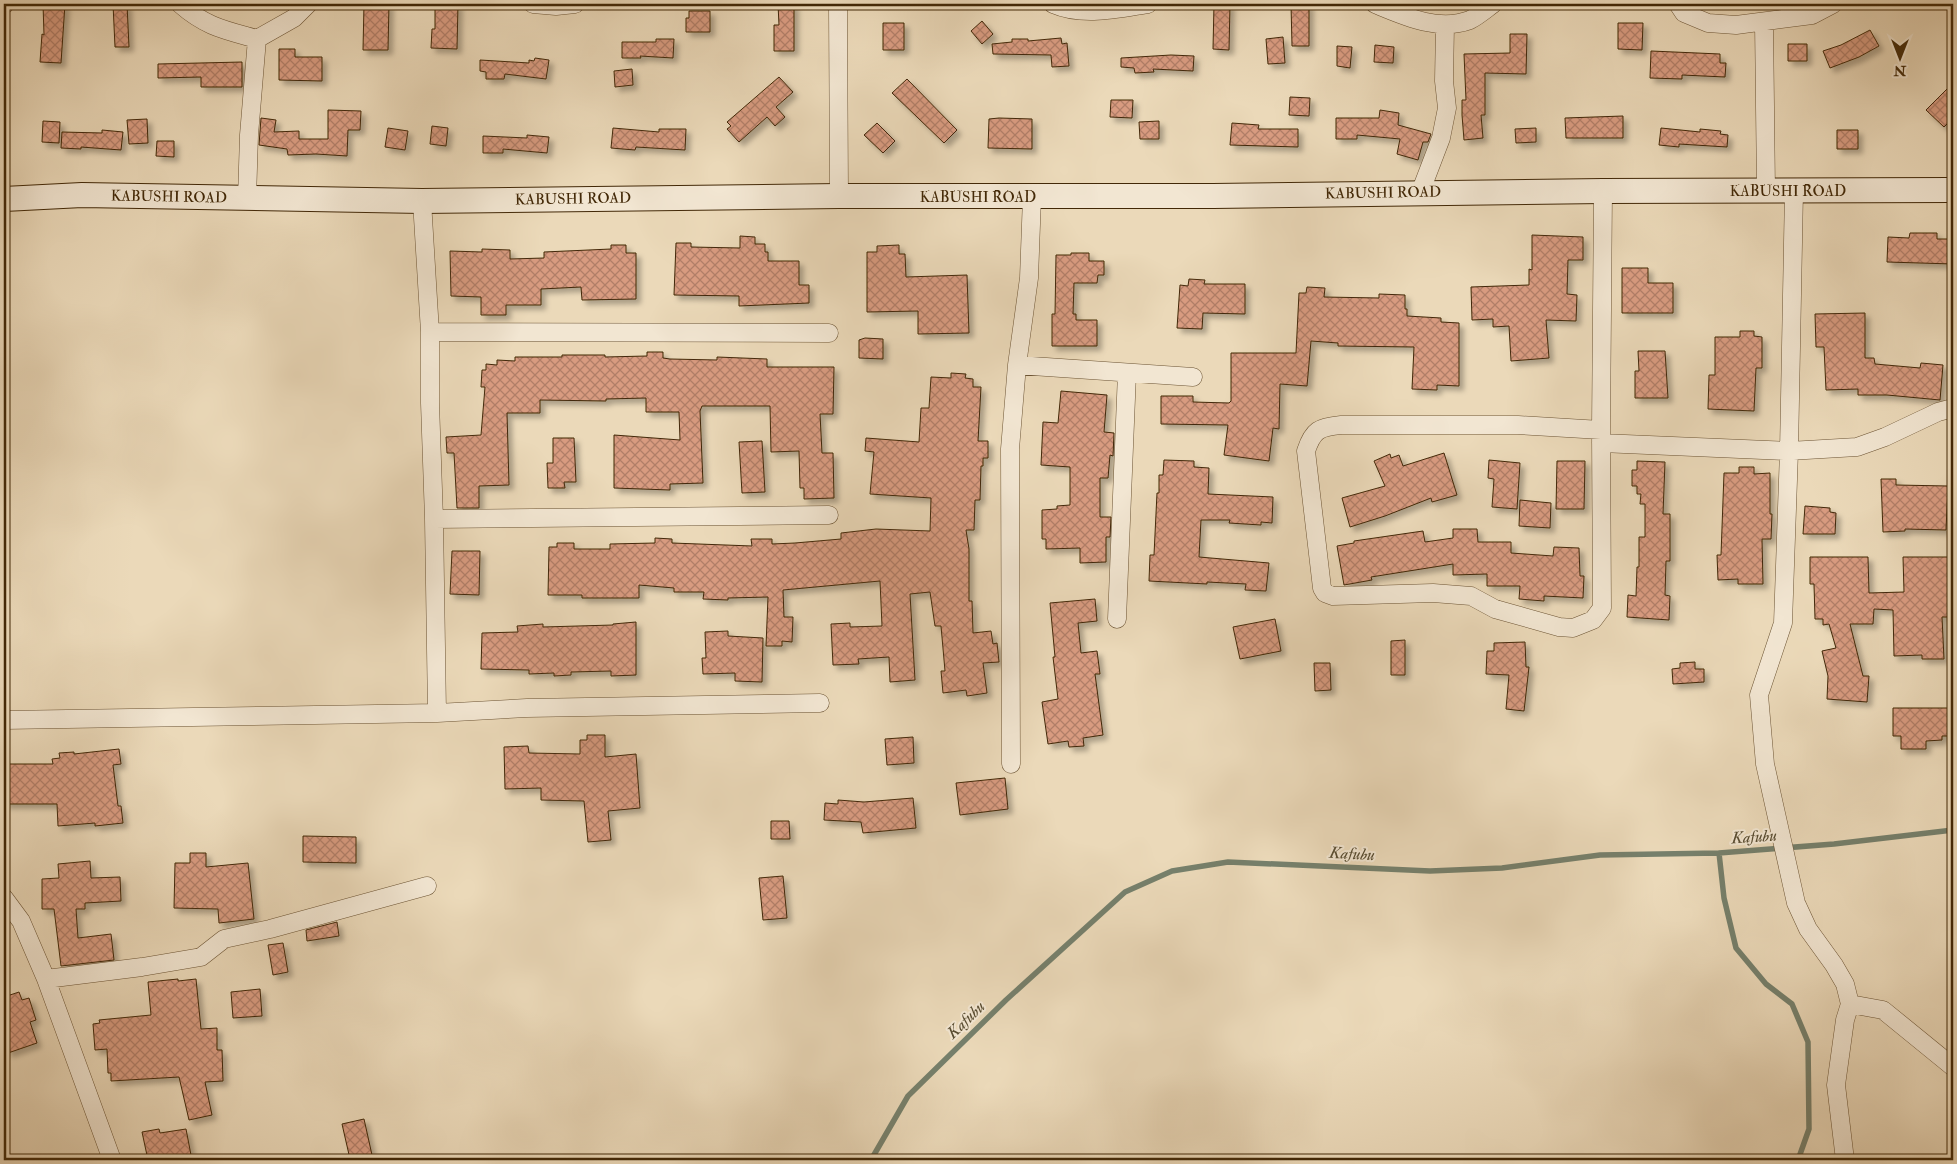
<svg xmlns="http://www.w3.org/2000/svg" width="1957" height="1164" viewBox="0 0 1957 1164" font-family="'IM FELL Double Pica',serif">
<style>
.lines{fill:none;stroke-linecap:round;stroke-linejoin:round}
.stream{stroke:#76806c;stroke-width:5.5}
.building{fill:url(#building-cross-hatch);stroke:#422807;filter:url(#shadow)}
.minor-casing{stroke:#6c5434;stroke-width:19}
.secondary-casing{stroke:#422807;stroke-width:26}
.minor{stroke:#f2e6d2;stroke-width:18}
.secondary{stroke:#f2e6d2;stroke-width:24}
.labels{text-anchor:middle;dominant-baseline:central;stroke-width:4;stroke-linejoin:round;paint-order:stroke}
.street-label{font-size:15px;fill:#422807;stroke:#f2e6d2}
.water-label{font-size:16px;font-style:italic;fill:#584c31;stroke:#f2e6d2}
</style>
<defs>
<pattern id="building-cross-hatch" width="8" height="8" patternUnits="userSpaceOnUse" patternTransform="scale(1.25)"><rect width="8" height="8" fill="#d89b80"/><path d="M0 0l8 8M0 8l8-8" fill="none" stroke="#b17e67"/></pattern>
<filter id="shadow"><feDropShadow dx="4.5" dy="4.5" stdDeviation="2.5" flood-color="#0004"/></filter>
</defs>
<rect width="100%" height="100%" fill="#ebd9b9"/>
<filter id="stains"><feTurbulence type="fractalNoise" baseFrequency=".004" numOctaves="4"/><feColorMatrix values="0 0 0 0 .2 0 0 0 0 .09 0 0 0 0 .02 0 0 0 .5 -.17"/></filter>
<radialGradient id="worn" r=".72"><stop offset=".6" stop-color="#630" stop-opacity="0"/><stop offset="1" stop-color="#630" stop-opacity=".3"/></radialGradient>
<g class="lines">
<path class="stream" d="M1719 853 1724 898 1736 948 1766 984 1792 1004 1808 1042 1809 1129 1798 1160
M871 1160 908 1096 1006 1000 1125 892 1172 871 1228 862 1430 871 1502 868 1600 855 1719 853 1834 844 1953 830"/>
</g>
<path class="building" d="M43 4H65L61 63 40 62 42 34 44 35Z
M113 4H127L129 47H115Z
M364 4H389L388 50H363Z
M435 4H458L457 49 431 48 432 29H435Z
M778 4H794V51H774V25H779Z
M1214 4H1230L1229 50 1213 49Z
M1291 4H1309V46H1292Z
M689 11H710V32H686V18H689Z
M982 21 993 34 982 44 971 31Z
M883 23H904V50H883Z
M1618 23H1643L1642 50 1618 49Z
M1870 30 1879 46 1859 57 1830 68 1823 51 1841 45Z
M1510 34H1527L1526 74 1485 73V115H1481L1483 138 1464 140 1462 115V100H1466L1464 54 1510 53Z
M1283 37 1285 63 1268 64 1266 39Z
M1061 38 1062 44 1067 43 1069 66 1052 67 1051 55 993 54 992 44 1012 42V39H1028V41Z
M656 39H674L673 58 640 56 641 58H622V42H656Z
M1788 44H1807V61H1788Z
M1375 45 1394 47 1393 63 1374 62Z
M1337 46 1352 47 1350 68 1337 66Z
M279 49H295V57H322V81L279 80Z
M1651 51 1720 54V63H1726L1725 77 1682 75V79L1650 78Z
M1171 55 1194 56 1193 71 1153 69 1154 72 1135 73 1134 68 1121 67V58Z
M535 58 549 60 546 79 505 74 504 79H486V72L480 71V60L529 63V60L534 61Z
M242 62V87H201V77L158 78V64Z
M632 69 633 85 615 87 614 71Z
M779 77 793 92 776 107 785 117 775 126 767 117 739 142 727 129 731 126 727 122Z
M907 79 957 130 944 143 892 93Z
M1953 83V118L1944 127 1926 110Z
M1290 97 1310 98 1309 116 1289 115Z
M1111 100H1133L1132 118 1110 117Z
M328 110 361 111 360 130H348L347 156 316 154 288 155 287 149 259 145 261 118 276 120 274 132 299 131V139H328Z
M1380 110 1399 113 1398 125 1431 134 1428 142H1423L1418 160 1397 154 1400 139 1357 135V139H1336V118H1379Z
M1623 116V138H1566L1565 118Z
M999 118 1032 119V149L988 148 989 119Z
M147 119 148 143 129 144 127 120Z
M43 121 60 122 59 143 42 142Z
M1159 121V139H1140L1139 122Z
M877 123 895 141 883 153 864 135Z
M1232 123 1259 125 1258 129H1298V147L1230 145Z
M432 126 448 128 446 146 430 144Z
M388 128 408 131 405 150 385 147Z
M613 128 659 132V129H686L685 150 636 147 635 150 611 148Z
M1536 128V142L1516 143 1515 129Z
M1661 128 1700 132V129L1721 131 1720 134 1728 135 1727 147 1679 144V147L1659 145Z
M102 130 123 132 121 150 81 147V149L61 148 62 132 102 133Z
M1837 130H1858V149H1837Z
M527 135 549 137 547 153 503 149V153H483V136L527 138Z
M157 141H174V157L156 156Z
M1910 233H1937V239H1953V264L1887 262 1888 237 1909 238Z
M1532 235 1583 237V260H1568L1567 294 1577 295 1576 321 1546 320 1549 358 1511 361 1509 326 1493 327V319L1472 320 1471 287 1529 285V269L1532 270Z
M740 236 755 237V244H765V252H768V261H799V285H809V303L739 306V296L674 295 676 243H691V247L740 248Z
M611 245H626V253H636V299L582 300 581 287 541 289V305H506V315H481V297L451 296 450 251 482 252V249L510 250V259L544 258V252L611 249Z
M899 245V254H905L906 277 967 275 969 333 918 334V311L867 312V252H877V246Z
M1071 253H1089V261H1104V275H1098L1097 283H1074L1073 314H1076V320H1097V346H1052V314H1055L1056 255H1071Z
M1622 268H1648V283H1673V313H1622Z
M1189 279 1205 280 1204 284H1245V314L1203 313 1202 329 1177 328 1180 285 1188 286Z
M1307 287 1325 288 1324 297 1379 298V294L1405 295V309H1407V316L1441 318V322L1459 323V386L1437 385V390L1412 389 1414 347 1338 346V343L1311 341 1307 386 1280 384 1279 429 1273 428 1269 461 1224 455 1228 425 1161 424V396H1193V402L1229 403 1231 401V353H1296L1299 293H1306Z
M1865 313V358H1874L1875 364 1920 368 1921 363 1943 365 1940 400 1887 395H1858V389L1826 390 1824 347H1816L1815 314Z
M1740 331H1754V336L1762 337V368H1756L1754 411 1708 409 1709 375H1715V337H1740Z
M865 338 883 339V359L859 358V340Z
M1638 351H1665L1668 398H1635V371H1639Z
M647 352H663V358L670 359 717 360V357L767 359V367H834L833 414H820L822 453H833L834 498 804 499V488H800L799 451 771 452 770 406H702L700 411 703 483 670 484V490L614 488V435L680 440 679 412H646V398L606 399V401L540 400V413H507L509 485 479 486V508H457L454 453H447L446 437 481 435 485 387H481L482 370H486V364L497 365V360L515 361V357H562V355H605V357L647 356Z
M951 373 966 374 965 378 973 379V387H981L978 441H988V458H983V466H981L980 500H975L974 530H966L969 549V601H972L973 633 991 631 993 644 997 643 999 662 983 663 987 693 967 696 966 690 943 693 941 671H945L941 626H935L930 592 910 594 915 680 890 682 889 657 858 659 859 664 833 665 831 624 850 623V627L882 626 880 581 783 590 784 617H793L792 642 782 641V646H766L768 597 728 598V600L703 599 704 592H674V588L639 585V598H582V595H548L549 547H557V543H574V549H610V544L655 543V538L672 539V543L752 546 751 539H772V544L795 543 841 539V533L876 529 930 531 931 498 870 494 874 452 865 451 866 438 919 442 921 408H929L931 377 951 378Z
M1061 391 1107 395 1104 432 1114 433 1113 456 1110 455 1108 478H1100V517H1111L1110 537H1106V562L1080 563V548L1046 549V539H1042V510L1057 509V506L1070 505V467L1041 465 1043 422 1058 423Z
M553 438H574L576 482H564L565 488H548L547 463H553Z
M762 441 765 492 742 493 739 442Z
M1444 453 1457 495 1432 502 1431 498 1385 516 1350 527 1342 498 1385 486 1374 461 1390 454 1391 458 1399 455 1403 466Z
M1164 460 1194 461V467L1209 468 1208 494 1273 497 1272 523 1261 522V525L1229 523 1230 520H1201L1199 557 1269 563 1266 591 1245 590 1246 584 1207 582V584L1149 581 1150 555H1154L1157 493H1159V475H1163Z
M1489 460 1520 463 1517 509 1492 507 1494 479 1488 478Z
M1557 461H1585L1584 509H1556Z
M1637 461 1665 462 1663 514H1670V561H1666L1665 595 1670 596 1669 620 1627 617 1628 595 1636 596 1637 567H1639V537H1645V504H1640L1641 494H1637V486H1632V470H1637Z
M1739 467H1754V474L1770 473V514H1772L1771 539H1762L1763 584H1738V579L1718 580 1717 555H1721L1724 473H1739Z
M1881 479H1896V485L1948 486 1946 530 1905 529V531L1883 532Z
M1520 500 1551 503 1550 528 1519 526Z
M1805 506 1830 508V512L1836 513 1835 534H1803Z
M1453 529H1477L1478 542H1511V553L1553 556 1554 547 1579 548 1580 576H1584L1583 598 1544 596V601L1519 599 1520 586H1487V574L1453 575V564L1371 577 1372 580 1344 585 1337 546 1354 543V541L1423 531 1425 542 1453 538Z
M452 551H480L479 595 450 594Z
M1810 557H1868L1869 593 1904 592 1903 557H1950L1952 617H1942L1944 659H1922V655L1894 656 1893 610 1874 609 1873 624H1850L1863 676H1869L1867 702 1827 699 1828 676 1822 651 1836 648 1829 624 1823 625V619H1815L1814 584H1810Z
M1095 599 1097 621 1078 623 1081 653 1097 651 1100 674H1095L1103 735 1083 738 1084 746 1069 747 1068 741 1048 744 1042 702 1058 699 1053 657H1055L1050 603Z
M1275 619 1281 651 1240 659 1233 627Z
M636 622V675L611 676V671L571 672V675L554 676V673L529 674V670L481 669 482 633 518 632 517 626 543 624V627L613 625V624Z
M728 631V636L763 638 762 682 735 681V673L703 674 702 658H706L705 632Z
M1405 640V675H1391V641Z
M1525 642 1526 667H1529L1524 711 1506 709 1509 675 1486 674 1487 651H1494V643Z
M1695 662V669H1704V682L1673 684 1672 669 1680 668V663Z
M1314 663H1330L1331 690 1315 691Z
M1893 708H1949V715H1953V730H1949V736H1942V740L1926 741V749H1901V736H1893Z
M587 735H605V757L636 754 640 808 608 811 611 840 588 842 584 801 541 800V788L505 789 504 747 528 746 529 753 580 754V740H587Z
M913 737 914 763 887 765 885 739Z
M119 749 121 764 113 765 118 806H121L123 823 95 826V823L58 826 57 804H4V764H53L52 759 60 758 59 753 74 752V754Z
M1005 778 1008 809 960 815 956 783Z
M913 798 916 828 863 833 861 822 824 820 825 803 838 804V800L864 802Z
M771 821H789L790 839H771Z
M303 836 356 837V863L303 862Z
M190 853H206V867L248 863 254 919 219 923 218 909 174 908 175 863H190Z
M90 861 91 878 120 877 121 901 85 903V909H76L78 938 111 934 114 960 61 966 54 909H42V879L59 878 58 864Z
M783 876 787 918 763 920 759 878Z
M337 922 339 936 307 941 306 930Z
M283 943 288 972 273 975 268 945Z
M178 979V981L196 979 201 1029 217 1028V1050H222L223 1081 205 1082 212 1115 189 1120 179 1077 111 1081V1073H108L107 1049 95 1050 93 1024 100 1023 99 1020 151 1015 148 982Z
M260 989 262 1016 233 1018 231 992Z
M19 992 22 1000 29 998 36 1020 30 1022 37 1043 8 1053 4 1042V997Z
M364 1119 372 1155 350 1159 342 1124Z
M159 1129 160 1133 186 1129 191 1155 161 1160H148L142 1132Z"/>
<g class="lines">
<defs>
<path id="minor" d="M180 4C206 27 225 30 257 39L294 18 308 4
M533 4 556 6 575 4
M838 4 839 196
M1053 4C1083 17 1116 9 1148 4
M1375 4C1404 16 1438 32 1470 20 1478 16 1486 9 1493 4
M1678 4 1684 13 1708 23 1736 25 1812 15 1833 4
M4 5 5 4
M1764 22 1766 191
M1794 191 1789 451 1783 623 1759 695 1765 764 1796 903 1808 929 1834 965 1845 984 1850 1004 1845 1020 1836 1085 1845 1160
M1420 193 1441 138 1447 108 1444 81 1445 25
M247 199 249 135 257 39
M422 201 430 332V403L434 519 829 515
M430 332 829 333
M1017 365 1193 377
M1601 430 1518 425H1341C1319 427 1313 430 1306 451L1322 588 1325 593 1333 596 1433 593 1471 596 1495 609 1559 627 1573 628 1593 620 1602 608 1601 430 1603 191
M1601 443 1789 451 1857 447 1885 437 1938 412 1953 408
M434 519 437 713
M1117 619 1127 373
M4 720 437 713 527 708 820 703
M1011 764 1010 449 1017 365 1029 278 1032 197
M4 898 21 921 46 979 112 1160
M46 979 142 967 201 957 224 939 270 929 427 886
M1850 1004 1883 1010 1953 1067"/>
<path id="secondary" d="M4 199 82 195 422 201 839 196H1213L1603 191 1953 190"/>
</defs>
<use href="#minor" class="minor-casing"/>
<use href="#secondary" class="secondary-casing"/>
<use href="#minor" class="minor"/>
<use href="#secondary" class="secondary"/>
</g>
<g class="labels">
<g class="street-label">
<text x="1788" y="191">KABUSHI ROAD</text>
<text transform="translate(1383 193) rotate(-1)">KABUSHI ROAD</text>
<text transform="translate(169 197) rotate(1)">KABUSHI ROAD</text>
<text x="978" y="197">KABUSHI ROAD</text>
<text transform="translate(573 199) rotate(-1)">KABUSHI ROAD</text>
</g>
<g class="water-label">
<text transform="translate(1754 837) rotate(-4)">Kafubu</text>
<text transform="translate(1352 854) rotate(3)">Kafubu</text>
<text transform="translate(966 1020) rotate(-44)">Kafubu</text>
</g>
</g>
<rect width="1957" height="1164" fill="none" stroke="#ebd9b9" stroke-width="20"/>
<rect x="5" y="5" width="1947" height="1154" fill="none" stroke="#422807" stroke-width="2.5"/>
<rect x="10" y="10" width="1937" height="1144" fill="none" stroke="#422807"/>
<g transform="translate(1900 58) rotate(180)" stroke="#f2e6d2" stroke-width="4" paint-order="stroke">
<path d="M0-4L9 19L0 12L-9 19Z" fill="#422807"/>
<text y="-8" font-size="14" font-weight="bold" text-anchor="middle" fill="#422807">N</text>
</g>
<rect width="100%" height="100%" filter="url(#stains)"/>
<rect width="100%" height="100%" fill="url(#worn)"/>
</svg>
